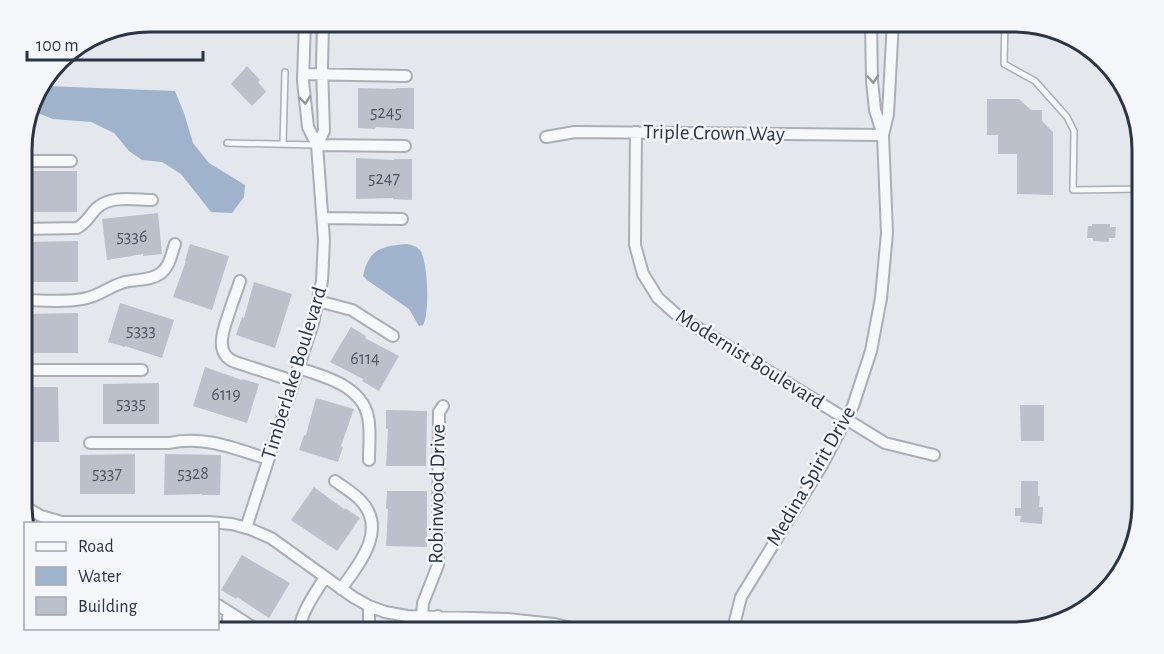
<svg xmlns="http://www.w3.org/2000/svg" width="1164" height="654" viewBox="0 0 1164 654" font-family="'Alegreya Sans',sans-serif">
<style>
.water{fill:#9fb4cc}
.building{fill:#bbc0ca}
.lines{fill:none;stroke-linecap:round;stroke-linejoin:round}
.service-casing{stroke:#a9aeb7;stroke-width:8}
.minor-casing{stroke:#a9aeb7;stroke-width:14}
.service{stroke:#f7f8fa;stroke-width:5}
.minor{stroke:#f7f8fa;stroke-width:10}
.oneway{stroke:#9196a0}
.labels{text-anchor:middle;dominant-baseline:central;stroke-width:5;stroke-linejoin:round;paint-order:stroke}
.number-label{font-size:18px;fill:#4f5766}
.street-label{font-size:21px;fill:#2b3445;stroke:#f4f6f9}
.rim{fill:none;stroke:#2b3445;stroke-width:3}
</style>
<rect width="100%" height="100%" fill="#e4e7ec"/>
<path class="water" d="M46 86 175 91 184 113 193 143 209 163 245 185 244 197 232 213 211 212 181 174 162 162 142 160 129 151 114 133 91 122 53 119 35 112 33 97 38 88Z
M407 244C412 245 416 246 420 250 428 261 430 314 423 325L419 326 409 309 367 280 363 276C369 249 381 246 407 244Z"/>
<path class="building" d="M247 66 260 80 258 82 266 92 252 106 231 84Z
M358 88 396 89V88H414V129L376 127 375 129 358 128Z
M987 99H1019L1031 110H1042V121L1053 132V195L1017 194V154H998V135H987Z
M356 158 394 160V159H412V200L393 199V198L356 199Z
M22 171H77V212H22Z
M158 213 162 254 143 256V254L107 260 102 219Z
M1092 224H1110V227H1116L1115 238H1109V242L1093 241V238H1087L1088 226H1092Z
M78 241V282H22V242Z
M190 244 229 256 212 310 173 297 186 261H185Z
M254 282 292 294 275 348 236 335 242 317 244 318Z
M120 303 174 320 162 358 125 346V347L108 342Z
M78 313V353H22V314Z
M351 327 366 336 365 338 399 356 379 391 362 381 363 379 330 362Z
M205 367 242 380V379L259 384 247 423 193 406Z
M159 383V424H103V384Z
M22 387H58L59 442H22Z
M316 398 354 409 341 446 343 447 338 462 299 450 304 435H306Z
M1020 405H1044V441H1021Z
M386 410 427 411 426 466H386L388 429H386Z
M135 454V494H80V455Z
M165 454 221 455 220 495H201L202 494 164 495Z
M1021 481H1038V496H1040L1039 507H1043L1042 524 1020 522 1021 516H1015V508H1021Z
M314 487 344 509 345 508 360 518 337 551 291 520Z
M387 491H427V547L386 546 388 509H386Z
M242 555 290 583 269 618 237 597 236 599 221 590Z
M313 626 354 627 353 633H313Z"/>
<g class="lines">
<defs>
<path id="service" d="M1005 21 1004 64 1035 81 1067 117 1074 131 1073 190 1143 189
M227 143 315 145
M283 144 285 72"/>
<path id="minor" d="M871 21 872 81 875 110 883 135 888 114 893 21
M303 74 406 76
M636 132 635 245 643 274 658 298 677 315 885 443 934 455
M546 137 575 132 883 135 887 233 881 298 871 351 853 406 822 465 741 597 732 633
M317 145 324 131 322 67 323 21
M317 145 405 146
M22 161H71
M323 218 402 219
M22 229 77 228C87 223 90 214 98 207 112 195 135 200 152 200
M240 281C237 291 233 300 230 310 225 326 212 353 235 362L293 381
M22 300C42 300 68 303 87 298 101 295 112 285 125 282 137 279 151 281 161 273 170 266 171 255 175 244
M318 301 352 310 393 336
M298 368C324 376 362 386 368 417 371 430 369 446 369 460
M22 370H142
M90 443H169C204 435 236 449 268 459
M335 481C343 487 354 493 361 501 388 530 359 564 341 589
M22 505 41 516 62 522H209L232 524 250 529 271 538 353 597 369 606 385 612 407 616 507 619 554 624 594 633
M246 528 313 323 322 281 324 240 317 145 308 127 303 81 305 21
M218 605 254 628
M422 616 423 603 438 565 439 412 443 406
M151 628 152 633
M228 633V612
M299 633C300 613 315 594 325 577
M369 633V606
M438 633V616"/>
</defs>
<use href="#service" class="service-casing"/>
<use href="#minor" class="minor-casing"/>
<use href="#service" class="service"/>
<use href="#minor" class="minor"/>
</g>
<defs><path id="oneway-chevron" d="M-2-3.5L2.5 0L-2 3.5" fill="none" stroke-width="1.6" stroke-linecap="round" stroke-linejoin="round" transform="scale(1.5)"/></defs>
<g class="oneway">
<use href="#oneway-chevron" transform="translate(873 79) rotate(87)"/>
<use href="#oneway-chevron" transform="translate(305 100) rotate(84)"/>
</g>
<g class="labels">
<g class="number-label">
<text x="386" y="113">5245</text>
<text x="384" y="179">5247</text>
<text x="132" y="237">5336</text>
<text x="141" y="331">5333</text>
<text x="365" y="359">6114</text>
<text x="226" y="395">6119</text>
<text x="131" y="404">5335</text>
<text x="107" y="474">5337</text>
<text x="193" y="474">5328</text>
</g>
<g class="street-label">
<text transform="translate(714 133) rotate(1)">Triple Crown Way</text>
<text transform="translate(750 359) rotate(32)">Modernist Boulevard</text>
<text transform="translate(294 373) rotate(-73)">Timberlake Boulevard</text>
<text transform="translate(811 476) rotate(-60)">Medina Spirit Drive</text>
<text transform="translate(437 494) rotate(-89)">Robinwood Drive</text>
</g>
</g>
<path d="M0 0H1164V654H0ZM150 32H1014A118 118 0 0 1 1132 150V504A118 118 0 0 1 1014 622H150A118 118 0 0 1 32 504V150A118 118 0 0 1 150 32Z" fill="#f4f6f9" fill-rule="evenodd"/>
<path class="rim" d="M150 32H1014A118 118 0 0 1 1132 150V504A118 118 0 0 1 1014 622H150A118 118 0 0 1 32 504V150A118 118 0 0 1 150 32Z"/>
<rect x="24" y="522" width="195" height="108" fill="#f4f6f9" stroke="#a4a8b1" stroke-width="1.5"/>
<rect x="36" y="542" width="30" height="9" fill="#f7f8fa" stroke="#a4a8b1" stroke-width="1.5"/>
<text x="78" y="552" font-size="18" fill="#2b3445">Road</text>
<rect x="36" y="567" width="30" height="18" fill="#9fb4cc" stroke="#a4a8b1" stroke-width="1.5"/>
<text x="78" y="582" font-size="18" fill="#2b3445">Water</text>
<rect x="36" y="597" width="30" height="18" fill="#bbc0ca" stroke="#a4a8b1" stroke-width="1.5"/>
<text x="78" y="612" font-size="18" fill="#2b3445">Building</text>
<path d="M27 51v9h176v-9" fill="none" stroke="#2b3445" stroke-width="3"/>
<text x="36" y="51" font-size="18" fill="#2b3445" stroke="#f4f6f9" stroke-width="4.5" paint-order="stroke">100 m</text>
</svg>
